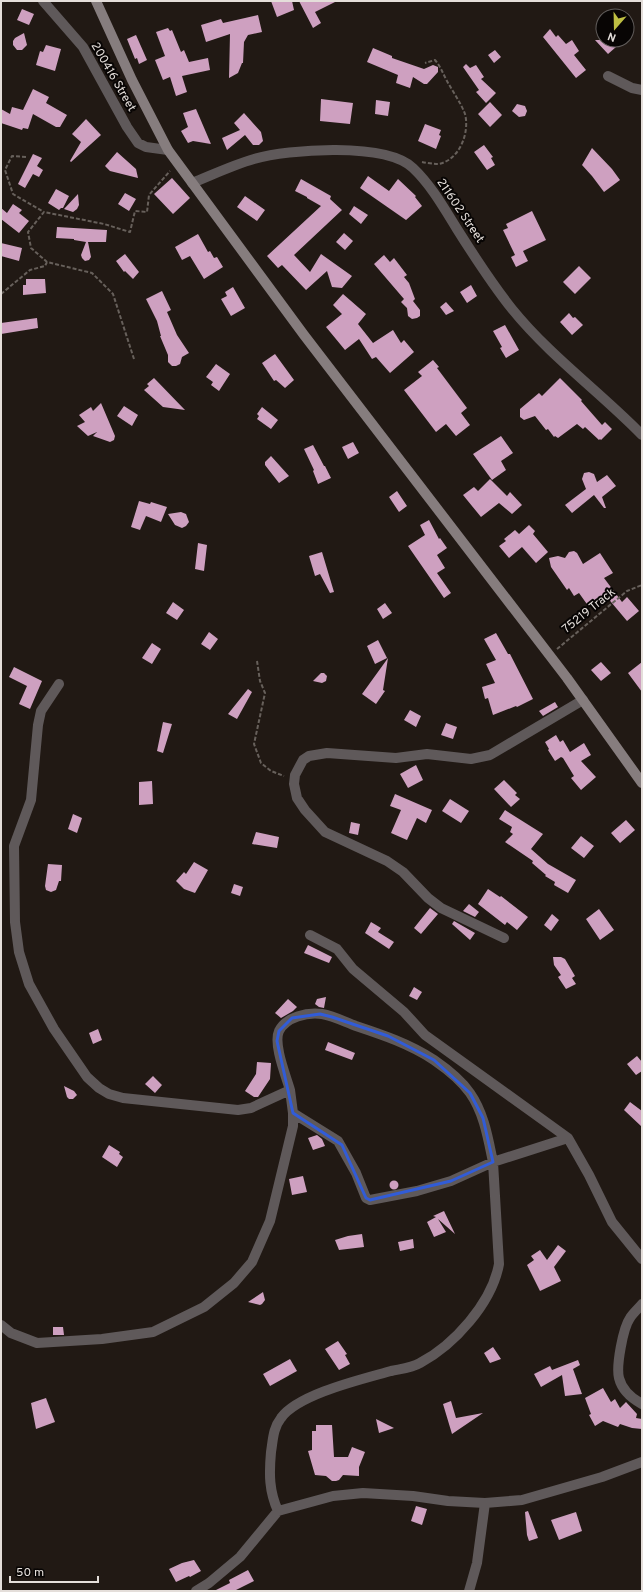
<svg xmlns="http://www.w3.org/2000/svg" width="643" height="1592" viewBox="0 0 643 1592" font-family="Overpass,sans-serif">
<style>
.building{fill:#cea0c0}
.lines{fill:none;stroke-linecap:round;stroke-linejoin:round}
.path{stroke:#67605b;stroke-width:2;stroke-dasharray:4 2;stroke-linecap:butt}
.street{stroke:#5f595a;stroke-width:10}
.secondary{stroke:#867d7e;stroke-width:10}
.marked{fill:none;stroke:#315cd8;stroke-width:3;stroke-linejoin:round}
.labels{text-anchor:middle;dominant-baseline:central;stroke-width:4;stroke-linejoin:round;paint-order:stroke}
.street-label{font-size:12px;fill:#e4deda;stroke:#080504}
</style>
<rect width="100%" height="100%" fill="#211914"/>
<path class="building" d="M271 1H292L294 10 277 17Z
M299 1H337L315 12 321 23 313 28Z
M22 9 34 14 29 25 17 20Z
M258 15 262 32 248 35 244 42 243 63H242L238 73 229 78 230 34 206 42 201 25 221 19 223 23Z
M168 28 170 31 172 30 181 52 184 50 189 62 208 58 210 70 182 76 187 92 176 96 170 77 163 80 155 60 165 56 156 32Z
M550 29 556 37 558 35 566 44 572 40 579 51 574 55 586 70 576 78 543 37Z
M24 33 27 45 22 50H17L13 45V41L15 38Z
M136 35 147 60 139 64 137 58 135 59 127 39Z
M595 40H610L616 47 608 54Z
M46 45 61 49 55 71 36 65 40 51 43 52Z
M373 48 392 56V58L424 69 433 65 438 67V72L427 84H424L413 77 410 88 396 83 398 75 367 62Z
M495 50 501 57 494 63 488 55Z
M466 64 470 68 476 65 484 77 481 79 496 93 486 103 476 92 479 90 463 67Z
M33 89 49 97 46 103 67 115 60 127H56L33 114 28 129 23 128 22 130 1 123V109L10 114 12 107 23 110Z
M321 99 353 103 350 124 320 121Z
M376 100 390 102 388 116 375 114Z
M490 102 502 115 490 127 478 114Z
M517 104 525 106 527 111 525 116 519 117 512 111Z
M196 109 211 144 193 141 188 143 181 131 188 127 183 113Z
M244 113 261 132 263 141 259 145H253L245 135 227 150 222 138 240 130 234 123Z
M86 119 101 135 71 162 70 161 81 142 72 134Z
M425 124 441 130 439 135 441 136 436 149 418 141Z
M484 145 493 157 491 158 495 165 487 170 474 152Z
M592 148 612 169 620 180 604 192 592 176 582 165Z
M117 152 136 169 138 178 110 171 105 166Z
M33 154 42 158 37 166 43 170 39 177 33 174 25 188 18 184Z
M368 176 389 191 398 179 416 196 415 197 422 206 406 220 360 188Z
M172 178 190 198 173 214 154 194Z
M301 179 331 196 330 199 342 210 294 255 310 272 321 254 352 276 342 288 332 287 327 271 306 290 282 265 278 268 267 256 321 206 307 198V197L295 191Z
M56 189 69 196 63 208H61L59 210 48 203Z
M125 193 136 199 129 211 118 204Z
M78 194 79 205 77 209 73 212 64 209Z
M245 196 265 210 257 221 237 207Z
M13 204 22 210 19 213 29 221 19 233 1 219V208L7 213Z
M354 206 368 215 361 224 349 214Z
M532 211 546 240 523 251 528 261 516 267 511 257 515 255 503 230 508 228 506 224Z
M57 227 107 230 106 242H88L91 257 89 260 85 261 82 258 81 255 86 242 74 240V239L56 238Z
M344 233 353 241 345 250 336 242Z
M198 234 208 252 210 251 214 258 217 257 223 267 204 279 190 256 182 260 175 247Z
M1 243 22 248 19 261 1 256Z
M125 254 139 272 133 279 125 271 124 272 116 261Z
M384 255 390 262 394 258 407 275 404 277 409 283 415 299 413 301 420 310V316L417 318 412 319 408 316 407 308 401 302 404 299 374 264Z
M579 266 591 278 575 294 563 282Z
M26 279H45L46 293 23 295V285H26Z
M471 285 477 296 467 303 460 292Z
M233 287 245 308 231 316 221 299 227 296 225 292Z
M162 291 171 310 167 312 177 335 189 353 182 357 180 364 176 366H172L168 362V355L160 336H161L157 321 146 299Z
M343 294 366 314 358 324 373 343 393 330 401 343 404 340 414 352 390 373 376 357 372 359 359 339 345 350 326 327 342 314 333 305Z
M446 302 454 311 446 315 440 307Z
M569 313 573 318 575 317 583 325 572 335 560 322Z
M37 318 38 328 1 334V323Z
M505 325 519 350 506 358 500 348 502 347 493 331Z
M275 354 294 380 285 388 276 380 274 381 262 363Z
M433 360 439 367 437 368 467 408 461 413 470 425 456 436 446 424 436 432 404 390 422 376 418 372Z
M216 364 230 374 219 391 211 385 213 382 206 377Z
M154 378 185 410 163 407 144 390 149 386 147 384Z
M560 378 582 400 581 401 602 425 605 422 612 429 601 440 600 439 599 440 585 427 583 429 577 424 558 438 555 436 554 437 548 429 546 430 535 416 524 420 520 417V409L539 393 542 396Z
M101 403 115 436 114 440 110 442 93 436 97 432 88 436 77 426 85 422 79 415 91 407 93 411Z
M124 406 138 415 132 426 117 416Z
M262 407 278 420 271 429 257 419 259 416 257 414Z
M501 436 513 453 501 461 506 470 492 480 473 454Z
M353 442 359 453 348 459 342 447Z
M313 445 324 466H325L331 478 318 484 313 471 314 470 304 449Z
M271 456 289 476 279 483 265 465V462Z
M589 472 594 474 597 482 607 475 616 486 602 497 606 508H604L594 495 572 513 565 505 586 489 582 479 584 473Z
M490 479 507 496 510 492 522 505 512 514 499 503 481 517 463 495 474 487 478 491Z
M397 491 407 506 399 512 389 497Z
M139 501 150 504 151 502 167 507 161 522 146 516 140 530 131 527Z
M181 512 186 514 189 522 186 526 182 528 175 525 168 514Z
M429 520 439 539 440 538 447 548 437 555 445 568 437 573 451 593 444 598 408 546 425 535 420 525Z
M529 525 535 531 533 534 548 552 536 563 522 547 509 558 499 546 506 541 504 539 515 530 519 534Z
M198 543 207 545 204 571 195 569Z
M574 551 577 553 583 564 600 553 613 573 604 578 622 602 627 597 639 611 627 621 606 596 589 607 579 593 574 596 569 588 567 590 551 567 549 558 558 556 565 558 569 552Z
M322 552 334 592 330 593 320 574 315 576 309 556Z
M173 602 184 610 177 620 166 613Z
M385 603 392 613 383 619 377 609Z
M209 632 218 639 210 650 201 644Z
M496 633 508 654H510L533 699 517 707 516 706 493 715 488 698 485 699 482 687 495 683 486 664 496 660 484 639Z
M378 640 387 658 375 664 367 646Z
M152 643 161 649 152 664 142 658Z
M388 658 383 690 385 691 376 704 362 694Z
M601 662 611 673 601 681 591 670Z
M642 662V692L628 673Z
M14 667 42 681 30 709 19 704 27 686 9 677Z
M321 673H324L327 676 326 681 322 683 313 681Z
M248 689 252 692 237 719 228 714Z
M555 702 558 707 543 716 539 711Z
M410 710 421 716 416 727 404 720Z
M163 722 172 724 163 753 157 751Z
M446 723 457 727 453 739 441 735Z
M556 735 560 742 563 740 570 752 584 743 591 755 581 761 596 777 581 790 571 778 574 776 563 758 561 757 555 761 548 750 549 749 545 742Z
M416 765 423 780 408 788 400 774Z
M504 780 517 793 515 795 520 799 511 807 494 789Z
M152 781 153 804 139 805V782Z
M395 794 432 810 426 823 417 818 407 840 391 833 401 810 390 806Z
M450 799 469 811 461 823 442 811Z
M505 810 543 834 531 849 548 864 576 880 568 893 554 885 555 882 545 876 546 875 532 863 533 861 505 842 513 834 510 832 512 827 499 819Z
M73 814 82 818 77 833 68 829Z
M626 820 635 830 620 843 611 833Z
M351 822 360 824 358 835 349 833Z
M256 832 279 837 277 848 252 844Z
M581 836 594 846 584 858 571 848Z
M194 862 208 870 195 893 184 889 176 881 184 872 186 874Z
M48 864 62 865 61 881H59L56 890 51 892 46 890 45 886Z
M234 884 243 887 240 896 231 893Z
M488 889 500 897 501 896 528 917 517 930 507 922 505 925 478 904Z
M469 904 479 912 475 917 463 911Z
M430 908 438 914 421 934 414 928Z
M599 909 614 930 600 940 586 919Z
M552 914 559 920 551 931 544 925Z
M454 921 475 933 470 940 452 924Z
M371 922 381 928 378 932 394 942 389 949 365 933Z
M308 945 332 957 329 963 304 953Z
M553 957H561L565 959 575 976 572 978 576 984 566 989 558 977 561 975 554 965Z
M414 987 422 992 417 1000 409 996Z
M326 997 324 1008 319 1007 315 1004 317 999Z
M288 999 297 1007 293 1011 281 1018 275 1013Z
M98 1029 102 1040 93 1044 89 1033Z
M328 1042 355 1053 352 1060 325 1050Z
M637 1056 642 1062V1071L636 1075 627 1064Z
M257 1062 271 1063 270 1079 258 1097H254L245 1091 256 1074Z
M153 1076 162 1085 155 1093 145 1084Z
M64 1086 74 1091 77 1095 73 1099H69L67 1097Z
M630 1102 642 1111V1127L624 1110Z
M317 1135 322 1139 325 1146 313 1150 308 1138Z
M109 1145 120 1152 119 1154 123 1157 117 1167 102 1157Z
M303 1176 307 1192 292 1195 289 1179Z
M389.5 1185a4.5 4.5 0 1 1 9 0a4.5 4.5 0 1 1-9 0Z
M444 1211 455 1234 438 1219 446 1232 434 1237 427 1222 436 1217 433 1216Z
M362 1234 364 1247 339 1250 335 1240 348 1236Z
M413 1239 414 1248 400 1251 398 1242Z
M558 1245 566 1251 554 1267 561 1281 540 1291 527 1265 534 1260 531 1256 540 1250 547 1260Z
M263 1292 265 1300 262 1304 260 1305 248 1302Z
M53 1327H63L64 1335H53Z
M338 1341 347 1354 345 1355 350 1364 339 1370 325 1349Z
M493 1347 501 1359 490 1363 484 1353Z
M290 1359 297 1371 270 1386 263 1374Z
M578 1360 580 1365 573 1369 582 1394 565 1396 562 1375 541 1387 534 1374 550 1366 552 1370Z
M603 1388 611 1402 615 1399 620 1408 626 1402 637 1414 636 1418 642 1419V1429L632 1428 620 1424 618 1427 603 1421 595 1426 589 1415 591 1414 585 1398Z
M46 1398 55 1422 36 1429 31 1403Z
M451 1401 456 1418 483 1413 452 1434 443 1404Z
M376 1419 394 1428 379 1433Z
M316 1425H332L334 1457H348L352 1447 365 1452 359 1467V1476L343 1475 339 1480 336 1481H332L326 1476 315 1475 308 1451 312 1450V1431H316Z
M416 1506 427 1509 422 1525 411 1521Z
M528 1511 538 1538 529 1541 527 1535 525 1512Z
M576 1512 582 1531 559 1540 551 1520Z
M194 1560 201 1571 190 1577 189 1576 176 1582 169 1569 182 1563Z
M248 1570 254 1581 234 1591H214L230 1583 229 1580Z"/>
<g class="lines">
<path class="path" d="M26 157 12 156 5 170 13 194 44 212
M422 162C427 163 433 164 438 164 459 161 470 133 465 114 461 103 453 92 447 81 443 74 441 67 435 60L425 63
M1 294 30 270 45 266 47 262
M134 359 113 294 92 273 47 262 31 248 28 232 44 212 104 224 130 232 135 211 147 212 149 195 170 171
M557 649 627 591 642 585
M257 661 260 681 265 693 254 744 261 763 271 771 284 776"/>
<path class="street" d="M43 1 83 47 127 127 138 143 146 147 168 150
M608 76 632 88 642 90
M192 183C212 175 233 165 254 159 288 149 386 142 413 168 431 185 444 208 457 229 474 256 492 284 512 309 550 356 600 392 642 435
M59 684 41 711 38 725 31 800 14 846 15 922 19 952 29 984 54 1029 87 1077 99 1088 109 1094 123 1098 238 1110 251 1108 290 1090C286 1076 273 1044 279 1031 286 1017 307 1012 322 1014 334 1016 345 1022 356 1026 383 1035 410 1044 434 1060 447 1069 461 1080 470 1093 484 1113 488 1138 493 1162L451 1181 417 1191 370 1200 366 1198 356 1173 338 1141 293 1113
M310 935 337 949 353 969 404 1012 425 1035 568 1138 589 1175 612 1222 642 1259
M504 938 441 908 428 898 403 872 387 861 325 832 305 810 297 798 294 784 295 775 303 760 309 756 327 753 396 758 427 754 471 759 490 755 583 700
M568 1138 493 1162 499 1264C492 1303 454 1345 420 1363 412 1368 400 1369 391 1371 363 1379 298 1394 281 1418 273 1428 273 1440 271 1452 269 1474 269 1491 278 1511L333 1496 363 1493 413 1496 448 1501 485 1503 522 1500 602 1477 642 1462
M642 1304C638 1309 633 1313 630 1318 623 1328 616 1366 619 1378 622 1390 631 1398 642 1404
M1 1325 11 1333 37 1343 102 1339 153 1332 204 1307 234 1283 252 1262 270 1221 293 1126V1113L290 1090
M196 1591 209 1583 240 1557 278 1511
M469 1591 477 1563 485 1503"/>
<path class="secondary" d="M96 1 132 80 168 150 304 335 567 678 642 783"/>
</g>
<path class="marked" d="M320 1014 332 1017 388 1036 434 1060 470 1093 483 1118 493 1162 451 1181 370 1200 366 1198 342 1145 293 1113 277 1041 279 1031 292 1018Z"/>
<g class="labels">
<g class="street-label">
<text transform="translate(113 77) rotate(60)">200416 Street</text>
<text transform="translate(460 211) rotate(56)">211602 Street</text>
<text transform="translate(589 611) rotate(-39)">75219 Track</text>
</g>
</g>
<rect width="643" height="1592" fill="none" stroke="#e4deda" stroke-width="4"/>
<g transform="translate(615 28) rotate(200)"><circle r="19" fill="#080504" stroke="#605c5a"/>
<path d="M0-3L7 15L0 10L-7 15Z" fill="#bebf42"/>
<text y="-6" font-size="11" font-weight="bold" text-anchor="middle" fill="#e4deda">N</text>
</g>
<path d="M10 1576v6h88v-6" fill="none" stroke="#e4deda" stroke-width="2"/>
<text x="16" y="1576" font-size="12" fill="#e4deda" stroke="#080504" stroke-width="3" paint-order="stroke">50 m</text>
</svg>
